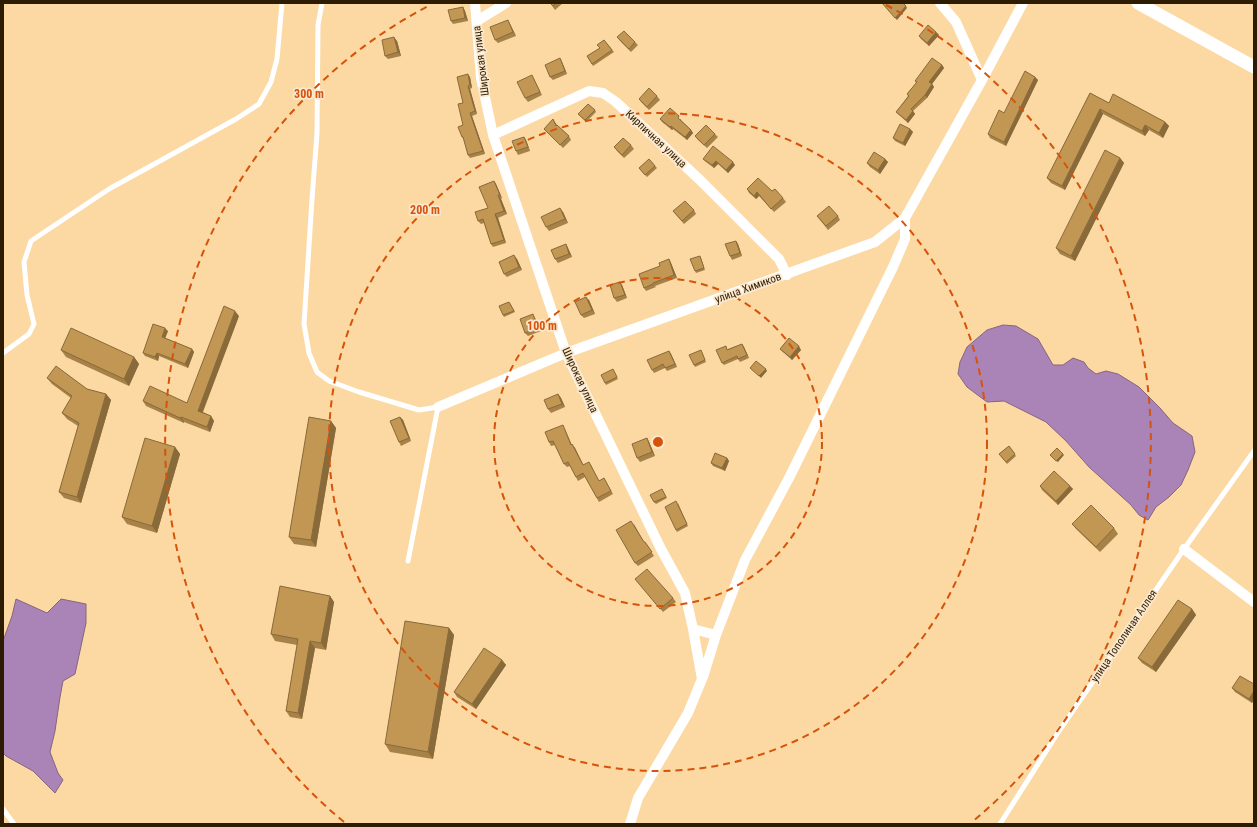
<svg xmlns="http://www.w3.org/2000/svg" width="1257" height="827" viewBox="0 0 1257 827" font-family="'Roboto Condensed',sans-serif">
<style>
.water{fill:#aa84b6;stroke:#846580}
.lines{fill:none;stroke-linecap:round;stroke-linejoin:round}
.service{stroke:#fff;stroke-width:5}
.minor{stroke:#fff;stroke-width:10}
.tertiary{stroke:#fff;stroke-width:13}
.wall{fill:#a78248}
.shaded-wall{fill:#886a3b}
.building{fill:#c29754;stroke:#886a3b}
.ring{fill:none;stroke:#d5530b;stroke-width:2;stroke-dasharray:7 5}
.labels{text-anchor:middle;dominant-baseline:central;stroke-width:3.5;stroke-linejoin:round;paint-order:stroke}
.street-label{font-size:11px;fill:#2d1c01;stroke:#fbe8ce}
.centre{fill:#d5530b;stroke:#fbe8ce;stroke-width:2}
.ring-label{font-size:12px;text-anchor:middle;font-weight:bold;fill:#d5530b;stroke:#fbe8ce;stroke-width:3.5;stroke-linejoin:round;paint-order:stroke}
</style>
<rect width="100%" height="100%" fill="#fcd8a2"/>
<path class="water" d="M1003 325 1016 326 1038 339 1053 365H1063L1073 358 1084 362 1088 368 1096 374 1106 371 1118 374 1139 387 1160 408 1173 423 1192 436 1195 452 1188 470 1181 485 1169 497 1156 507 1148 520 1139 515 1131 505 1089 467 1066 441 1046 422 1004 401 987 402 967 387 958 374 960 362 967 347 987 330Z
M16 599 47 613 61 599 86 604V623L75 674 63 681 60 697 55 731 50 752 58 773 63 780 55 793 33 771 6 756 3 753V641L12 616Z"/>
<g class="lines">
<path class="service" d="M322 3 318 25 317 133 312 199 304 324 309 353 317 372 329 381 359 392 419 410 438 407 408 561
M3 353 29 334 34 324 27 295 24 262 31 241 109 189 236 119 259 104 271 82 277 59 282 3
M3 809 14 824
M1000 824 1059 731 1184 549 1254 451"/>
<path class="minor" d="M475 3 481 78 493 135 566 353 661 549 685 593 693 629 702 679 688 713 638 798 630 824
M940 3 956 22 982 80
M477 21 506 3
M493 135 589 91 603 93 616 102 700 180 779 259 787 275
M438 407 566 353 875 242 905 218 982 80 1023 3
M1184 549 1254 602
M693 629 716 635 745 560 789 478 893 267 905 239V218
M703 677 716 635"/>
<path class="tertiary" d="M1138 3 1254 67"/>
</g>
<path class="wall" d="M550 3H563L555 10Z
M463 7 465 11 468 21 453 24 451 21Z
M510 24 516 36 498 43 495 40Z
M936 32 939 35 929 46 921 39 919 36Z
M617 37 635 42 638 45 631 52 620 41Z
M604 40 614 52 593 66 587 56 600 48Z
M397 41 401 56 388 59 385 56Z
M560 58 562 62 567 74 553 80 550 77Z
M942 65 944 68 932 84 934 87 927 98 913 111 915 114 908 123 898 114 896 112 908 96 907 94 916 83 915 81Z
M470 77 472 88 470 89 477 114 472 116 485 154 470 158 468 155 464 140 462 137 463 125V103Z
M1035 77 1038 80 1006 146 990 138 988 134 1004 113Z
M534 79 542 95 528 102 525 98Z
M1090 93 1109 103 1165 122 1169 126 1163 138 1149 130 1145 136 1103 114 1065 190 1051 183 1047 178Z
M657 96 660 100 649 110 641 102 639 99Z
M595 110 596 112 586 122 578 114Z
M553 119 557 125 569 136 571 140 563 148 544 129Z
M660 119H681V120L691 130 693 133 687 140 673 129 672 130 662 122Z
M910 129 913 132 905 146 895 141 893 138Z
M715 134 718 137 707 148 698 140 695 136Z
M524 137 526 140 530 151 518 155 516 151Z
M631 145 634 149 624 158 617 151 614 147Z
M1120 158 1124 163 1075 261 1060 254 1056 248Z
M649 159 657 168 647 177 639 168Z
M703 159 735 165 728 173 718 164 714 168 706 162Z
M885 159 888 162 880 174 870 167 867 163Z
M494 181 496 184 502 198 501 199 507 214 498 218 506 243 493 247 491 244 484 223 481 224 478 221 488 208Z
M747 189 783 198 786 202 774 212 759 196 756 199 749 193Z
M694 210 696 214 684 224 673 211Z
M563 212 568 223 549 231 546 227Z
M817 216H838L840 220 828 230Z
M736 241 738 244 742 256 732 260 730 256Z
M566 244 568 248 572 257 558 263 555 259Z
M701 258 705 270 696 273 695 271Z
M517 259 522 270 507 277 504 274Z
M669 259 671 263 677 278 655 286 656 287 646 291 644 288 660 266Z
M622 285 627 298 617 302 614 298Z
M589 300 595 314 584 318 581 315Z
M510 303 515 312 504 317 503 315Z
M239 316 203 412 211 416 214 421 210 432 184 422V423L146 406 143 401 187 403Z
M535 318 541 331 528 336 525 333Z
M168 331 165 338 192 349 194 352 188 368 159 356 158 361 145 356 143 353Z
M742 344 744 347 749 358 740 362 738 359 724 365 722 363 728 349Z
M780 349 801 350 792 360 783 352Z
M61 350 134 357 139 364 129 386 66 357Z
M669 351 671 354 677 367 667 371 665 368 654 373 652 370Z
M702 352 706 362 695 367 694 365Z
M614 371 618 379 606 385 605 383Z
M47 378 106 394 111 400 81 503 64 498 59 492 78 426 67 419 62 413 71 398 52 384Z
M558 394 561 398 565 407 551 413 548 409Z
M400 417 403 420 411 441 401 446 399 442Z
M331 421 336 428 316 547 294 544 289 537Z
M565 429 572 445 575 448 583 465H591L599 481 604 478 613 494 599 502 585 477 578 481 570 466 567 467 564 464 555 445 551 446 549 442Z
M647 438 649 442 655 456 640 462 637 458Z
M1009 446 1016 456 1007 464 999 454Z
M175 447 180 454 157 533 127 524 122 517Z
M727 458 729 461 725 471 713 466 711 463Z
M1040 486H1070L1073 489 1058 505 1042 490Z
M663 491 667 498 656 504 654 502Z
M678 503 688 526 677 532 676 530Z
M634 524 644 542H645L654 556 638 566 635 563Z
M1072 524 1114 528 1118 534 1100 552 1076 529Z
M635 579 673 598 676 602 663 612Z
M330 596 334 602 326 650 315 648 302 719 290 717 286 711 297 645 275 641 271 634Z
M1192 609 1196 615 1156 672 1142 663 1138 658Z
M449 628 454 635 433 759 390 752 385 744Z
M502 660 506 665 476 709 457 697 454 692Z
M1254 684V699L1252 703 1235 692 1232 688Z"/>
<path class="shaded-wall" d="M906 6 907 8 897 20 895 18Z
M463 7 465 11 468 21 465 18Z
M508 20 516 36 513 32Z
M936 32 939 35 929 46 927 43Z
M394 37 397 41 401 56 398 52Z
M560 58 562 62 567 74 565 71Z
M942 65 944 68 932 84 934 87 927 98 925 95 929 82Z
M468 74 470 77 472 88 470 85Z
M1035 77 1038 80 1006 146 1004 142Z
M468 86 470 89 477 114 475 111Z
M1100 109 1103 114 1065 190 1062 186Z
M913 111 915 114 908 123 906 120Z
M470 113 472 116 485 154 483 151Z
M1165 122 1169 126 1163 138 1159 133Z
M1145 125 1149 130 1145 136 1142 131Z
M671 126 673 129 672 130 670 127Z
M910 129 913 132 905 146 903 143Z
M691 130 693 133 687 140 685 137Z
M524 137 526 140 530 151 528 147Z
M1120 158 1124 163 1075 261 1071 256Z
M885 159 888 162 880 174 878 170Z
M716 161 718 164 714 168 712 165Z
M733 162 735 165 728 173 726 170Z
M494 181 496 184 502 198 500 195Z
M757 192 759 196 756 199 754 196Z
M498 195 501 199 507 214 504 211Z
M560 208 563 212 568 223 565 219Z
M495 214 498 218 506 243 504 240Z
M736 241 738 244 742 256 740 253Z
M566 244 568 248 572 257 569 254Z
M514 255 517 259 522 270 519 267Z
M669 259 671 263 677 278 674 275Z
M620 282 622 285 627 298 625 295Z
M586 297 589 300 595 314 592 310Z
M235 311 239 316 201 416 198 411Z
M533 314 535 318 541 331 538 328Z
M165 328 168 331 164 341 162 337Z
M742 344 744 347 749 358 747 355Z
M799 346 801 350 792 360 790 357Z
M192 349 194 352 188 368 185 364Z
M669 351 671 354 677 367 675 364Z
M157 353 159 356 158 361 155 357Z
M134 357 139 364 129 386 124 379Z
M766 369 767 371 761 378 759 376Z
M106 394 111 400 81 503 77 497Z
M558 394 561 398 565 407 562 404Z
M211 416 214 421 210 432 207 427Z
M181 417 184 422V423L180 418Z
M400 417 403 420 411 441 409 438Z
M331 421 336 428 316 547 311 540Z
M647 438 649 442 655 456 652 452Z
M572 444 575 448 585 468 583 465Z
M175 447 180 454 157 533 152 526Z
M1063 454 1064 455 1058 462 1056 461Z
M727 458 729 461 725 471 722 468Z
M1070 486 1073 489 1058 505 1056 501Z
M330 596 334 602 326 650 321 643Z
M1192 609 1196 615 1156 672 1152 667Z
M449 628 454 635 433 759 428 752Z
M310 641 315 648 302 719 298 713Z
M502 660 506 665 476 709 472 704Z
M1254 691V699L1252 703 1249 699Z"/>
<path class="building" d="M550 3H556L553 6Z
M882 3H903L906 6 895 18Z
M463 7 465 18 451 21 448 10Z
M508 20 513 32 495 40 490 27Z
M928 25 936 32 927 43 919 36Z
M624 31 635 42 629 49 617 37Z
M394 37 398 52 385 56 382 40Z
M604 40 612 50 592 64 587 56 600 48 597 45Z
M560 58 565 71 550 77 545 65Z
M932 58 942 65 929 82 932 84 925 95 911 109 913 111 906 120 896 112 909 96 907 94 917 82 915 81Z
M1025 71 1035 77 1004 142 988 134 999 110 1004 113Z
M468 74 470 85 468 86 475 111 470 113 483 151 468 155 463 137H462L458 127 463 125 458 104 463 103 457 77Z
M532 75 540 92 525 98 517 82Z
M649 88 657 96 647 107 639 99Z
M1090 93 1109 103 1113 94 1165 122 1159 133 1145 125 1142 131 1100 109 1062 186 1047 178Z
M588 104 595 110 585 120 578 114Z
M670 108 679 116 678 118 691 130 685 137 671 126 670 127 660 119Z
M553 119 556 126 557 125 569 136 560 145 544 129Z
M900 124 910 129 903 143 893 138Z
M706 125 715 134 704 145 695 136Z
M524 137 528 147 516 151 512 141Z
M623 138 631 145 622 155 614 147Z
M713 146 733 162 726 170 716 161 712 165 703 159Z
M1105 150 1120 158 1071 256 1056 248Z
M874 152 885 159 878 170 867 163Z
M649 159 655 166 645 175 639 168Z
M758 178 772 191 775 189 783 198 771 209 757 192 754 196 747 189Z
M494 181 500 195H498L504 211 495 214 504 240 491 244 483 219 478 221 475 212 488 208 479 187Z
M685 201 694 210 682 221 673 211Z
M829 206 838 216 826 226 817 216Z
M560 208 565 219 546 227 541 217Z
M736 241 740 253 730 256 725 244Z
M566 244 569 254 555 259 551 250Z
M514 255 519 267 504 274 499 262Z
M700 256 704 268 695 271 690 259Z
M669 259 674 275 653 283V284L644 288 639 274 660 266 659 263Z
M620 282 625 295 614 298 610 285Z
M586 297 592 310 581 315 575 302Z
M509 302 514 311 503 315 499 306Z
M224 306 235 311 198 411 211 416 207 427 181 417 180 418 143 401 150 386 187 403Z
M533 314 538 328 525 333 520 319Z
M153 324 165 328 162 337 192 349 185 364 157 353 155 357 143 353Z
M71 328 134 357 124 379 61 350Z
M789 338 799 346 790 357 780 349Z
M742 344 747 355 738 359 737 356 722 363 716 350 726 346 727 350Z
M701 350 705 360 694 365 689 355Z
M669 351 675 364 665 368 663 364 652 370 647 360Z
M756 361 766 369 759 376 750 368Z
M56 366 87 389 106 394 77 497 59 492 79 423 62 413 72 396 47 378Z
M613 369 617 377 605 383 601 375Z
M558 394 562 404 548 409 544 400Z
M309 417 331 421 311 540 289 537Z
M400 417 409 438 399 442 390 421Z
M563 425 571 445 572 444 583 465 589 462 599 481 604 478 611 491 597 498 583 473 576 477 568 462 564 464 553 441 549 442 545 432Z
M145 438 175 447 152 526 122 517Z
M647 438 652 452 637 458 632 444Z
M1009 446 1015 454 1006 462 999 454Z
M1057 448 1063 454 1056 461 1050 455Z
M715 453 727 458 722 468 711 463Z
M1054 471 1070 486 1056 501 1040 486Z
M662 489 666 497 654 502 650 495Z
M676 501 687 524 676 530 665 507Z
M1091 505 1114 528 1096 547 1072 524Z
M631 521 644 542H645L652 552 635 563 616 530Z
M647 569 673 598 660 609 635 579Z
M280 586 330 596 321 643 310 641 298 713 286 711 298 639 271 634Z
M1178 600 1192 609 1152 667 1138 658Z
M405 621 449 628 428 752 385 744Z
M484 648 502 660 472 704 454 692Z
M1240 676 1254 684V691L1249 699 1232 688Z"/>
<g class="ring">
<circle cx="658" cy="442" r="164"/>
<circle cx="658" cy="442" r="329"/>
<path d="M344 822A493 493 0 0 1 430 5M886 5A493 493 0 0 1 972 822"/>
</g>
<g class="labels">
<g class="street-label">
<text transform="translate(481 61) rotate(-97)">Широкая улица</text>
<text transform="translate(656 139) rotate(43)">Кирпичная улица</text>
<text transform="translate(748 288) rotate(-20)">улица Химиков</text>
<text transform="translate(580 380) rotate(65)">Широкая улица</text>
<text transform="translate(1124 636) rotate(-56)">улица Тополиная Аллея</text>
</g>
</g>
<circle cx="658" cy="442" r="6" class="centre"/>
<g class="ring-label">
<text x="309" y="98">300 m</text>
<text x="425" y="214">200 m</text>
<text x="542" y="330">100 m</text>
</g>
<rect width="1257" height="827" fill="none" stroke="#2d1c01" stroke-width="8"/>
</svg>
